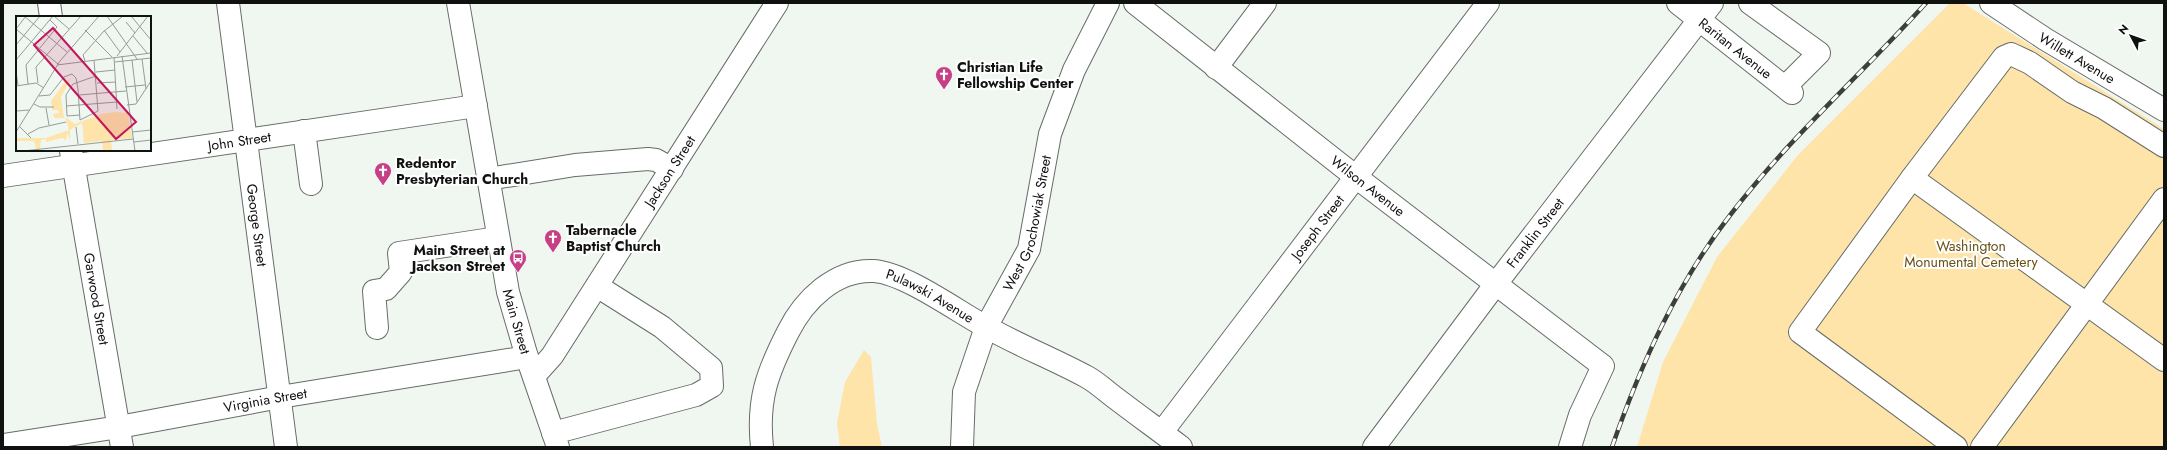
<svg xmlns="http://www.w3.org/2000/svg" width="2167" height="450" viewBox="0 0 2167 450" font-family="Jost,sans-serif">
<style>
.green{fill:#fee4a8}
.lines{fill:none;stroke-linecap:round;stroke-linejoin:round}
.minor-casing{stroke:#666c67;stroke-width:24}
.major-casing{stroke:#666c67;stroke-width:24}
.minor{stroke:#fff;stroke-width:22}
.major{stroke:#fff;stroke-width:22}
.rail-casing{stroke:#3c3f3c;stroke-width:4.5}
.rail{stroke:#fff;stroke-width:3;stroke-dasharray:9;stroke-linecap:butt}
.labels{text-anchor:middle;dominant-baseline:central;stroke-width:4;stroke-linejoin:round;paint-order:stroke}
.street-label{font-size:14px;fill:#101210;stroke:#fff}
.poi-label{font-size:14px;font-weight:bold;fill:#101210;stroke:#fff;text-anchor:start}
.park-label{font-size:14px;fill:#675014;stroke:#fff}
.inset-road{fill:none;stroke:#969b97;stroke-width:1}
.view{fill:#c2185b;fill-opacity:0.15;stroke:#c2185b;stroke-width:2}
.inset-edge{fill:none;stroke:#101210;stroke-width:2}
</style>
<rect width="100%" height="100%" fill="#f0f7f1"/>
<path class="green" d="M1950 3H1963L2164 129V447H1637L1663 362 1717 257 1798 155Z
M864 350 871 357 877 424 882 447H840L837 423 845 382Z"/>
<g class="lines">
<defs>
<g id="minor">
<path d="M49 3 51 17"/>
<path id="s1" d="M228 3 286 447"/>
<path id="s2" d="M1135 3 1356 177 1603 366 1580 415 1570 447"/>
<path id="s3" d="M1678 3 1792 93"/>
<path d="M1750 3 1819 53 1785 87"/>
<path id="s4" d="M1991 3 2045 39 2164 110"/>
<path d="M1216 68 1265 3"/>
<path d="M304 131 311 184"/>
<path d="M2164 146 2104 108 2072 92 2030 63 2011 54 2004 57 1912 178 2164 360"/>
<path id="s5" d="M71 151 122 447"/>
<path id="s6" d="M3 176 476 106"/>
<path d="M1912 178 1800 332 1956 447"/>
<path d="M488 179 575 165 648 159 656 160 672 169"/>
<path d="M377 328 374 291 386 289 401 272 399 253 498 238"/>
<path id="s7" d="M534 376 552 356 777 3"/>
<path id="s8" d="M1162 432 1488 3"/>
<path d="M553 433 696 395 712 386 711 368 662 327 597 286"/>
<path id="s9" d="M3 445 119 427 280 397 527 357"/>
<path id="s10" d="M762 447C757 400 767 373 788 332 804 300 835 269 874 271 904 273 954 309 981 324 1015 344 1052 358 1087 377 1098 383 1108 393 1118 400 1139 416 1160 431 1181 447"/>
<path id="s11" d="M962 447 964 392 986 327 1029 249 1050 134 1074 70 1108 3"/>
<path id="s12" d="M1374 447 1495 285 1712 3"/>
<path d="M1982 447 2164 199"/>
</g>
<g id="major">
<path id="s13" d="M458 3 508 292 527 357 558 447"/>
</g>
</defs>
<use href="#minor" class="minor-casing"/>
<use href="#major" class="major-casing"/>
<use href="#minor" class="minor"/>
<use href="#major" class="major"/>
<defs>
<path id="rail" d="M1612 447C1641 364 1677 283 1731 214 1789 138 1862 74 1926 3"/>
</defs>
<use href="#rail" class="rail-casing"/>
<use href="#rail" class="rail"/>
</g>
<defs>
<symbol id="church-pin" viewBox="-11 -11 22 30"><path d="M0 17L-7.5 6A9.5 9.5 0 1 1 7.5 6Z" fill="#c54085" stroke="#fff"/><path d="M-1.2-6h2.4v3.5h3.3v2.4h-3.3V6h-2.4V-.1h-3.3v-2.4h3.3Z" fill="#fff"/></symbol>
<symbol id="bus-pin" viewBox="-11 -11 22 30"><path d="M0 17L-7.5 6A9.5 9.5 0 1 1 7.5 6Z" fill="#c54085" stroke="#fff"/><path d="M-5-6H5V4H4V6H2V4H-2V6H-4V4H-5ZM-3.5-4V0h7V-4ZM-3.5 1.2v1.5H-2V1.2ZM2 1.2v1.5H3.5V1.2Z" fill="#fff"/></symbol>
</defs>
<g fill-rule="evenodd">
<use href="#church-pin" x="934" y="65" width="20" height="27"/>
<use href="#church-pin" x="373" y="161" width="20" height="27"/>
<use href="#church-pin" x="543" y="228" width="20" height="27"/>
<use href="#bus-pin" x="508" y="248" width="20" height="27"/>
</g>
<g class="labels">
<g class="street-label">
<text stroke="none"><textPath href="#s3" startOffset="73">Raritan Avenue</textPath></text>
<text stroke="none"><textPath href="#s4" startOffset="102">Willett Avenue</textPath></text>
<text stroke="none"><textPath href="#s6" startOffset="239">John Street</textPath></text>
<text stroke="none"><textPath href="#s7" startOffset="246">Jackson Street</textPath></text>
<text stroke="none"><textPath href="#s2" startOffset="296">Wilson Avenue</textPath></text>
<text stroke="none"><textPath href="#s11" startOffset="237">West Grochowiak Street</textPath></text>
<text stroke="none"><textPath href="#s1" startOffset="224">George Street</textPath></text>
<text stroke="none"><textPath href="#s8" startOffset="257">Joseph Street</textPath></text>
<text stroke="none"><textPath href="#s12" startOffset="268">Franklin Street</textPath></text>
<text stroke="none"><textPath href="#s10" startOffset="293">Pulawski Avenue</textPath></text>
<text stroke="none"><textPath href="#s5" startOffset="150">Garwood Street</textPath></text>
<text stroke="none"><textPath href="#s13" startOffset="324">Main Street</textPath></text>
<text stroke="none"><textPath href="#s9" startOffset="266">Virginia Street</textPath></text>
</g>
<g class="poi-label">
<text x="957" y="67">Christian Life<tspan x="957" dy="16">Fellowship Center</tspan></text>
<text x="396" y="163">Redentor<tspan x="396" dy="16">Presbyterian Church</tspan></text>
<text x="566" y="230">Tabernacle<tspan x="566" dy="16">Baptist Church</tspan></text>
<text x="505" y="250" text-anchor="end">Main Street at<tspan x="505" dy="16">Jackson Street</tspan></text>
</g>
<g class="park-label">
<text x="1971" y="246">Washington<tspan x="1971" dy="16">Monumental Cemetery</tspan></text>
</g>
</g>
<g transform="translate(16 16)">
<rect width="135" height="135" fill="#f0f7f1"/>
<path d="M55 62 45 81 48 102H39L37 98 43 97 42 94H36L35 85 49 66ZM99 96 112 97 116 122 95 124 96 134 87 135 86 125 68 127 66 107 54 114V124L51 117 50 124 46 122 30 126V123L25 124 24 133H20L18 125H0V122H30L53 114 49 101 59 108 85 98Z" fill="#fee4a8"/>
<path class="inset-road" d="M8 0 51 36M38 0 53 13M91 0 121 43M115 0 135 24M110 6 119 17M0 13 42 48M0 13 10 0M69 14 96 41M88 14 104 36M117 20 131 37M0 29 24 0M101 40 132 0M106 40 119 135M98 41 101 93M126 43 130 73M0 44 37 0M116 44 121 86M69 45 67 39 87 16 107 0M99 46 135 42M41 49 135 37M0 56 2 69M80 56 99 54M22 67 20 51 65 0M81 67 100 66M12 68 10 49 41 11 34 4M0 70 20 67 28 72M109 71 129 69M63 79 110 75M23 80 34 79 48 61 56 58 60 62 62 73 64 104 82 95 78 44M18 88 24 91H38M111 89 120 88 135 65M50 90 101 86M30 92 33 109M0 95 14 94M64 99 51 100 50 79 57 68 80 60M4 111 15 122M60 111 62 128M0 116 44 45 83 0M116 116 135 114M12 118 23 112 50 106M118 126 135 124M7 135 117 123"/>
<path class="view" d="M37 12 120 106 100 123 18 29Z"/>
<rect width="135" height="135" class="inset-edge"/>
</g>
<rect width="2167" height="450" fill="none" stroke="#101210" stroke-width="8"/>
<g transform="translate(2131 36) rotate(311)" stroke="#ffffff" stroke-width="3" paint-order="stroke">
<path d="M0-3L7 15L0 10L-7 15Z" fill="#101210"/>
<text y="-6" font-size="11" font-weight="bold" text-anchor="middle" fill="#101210">N</text>
</g>
</svg>
